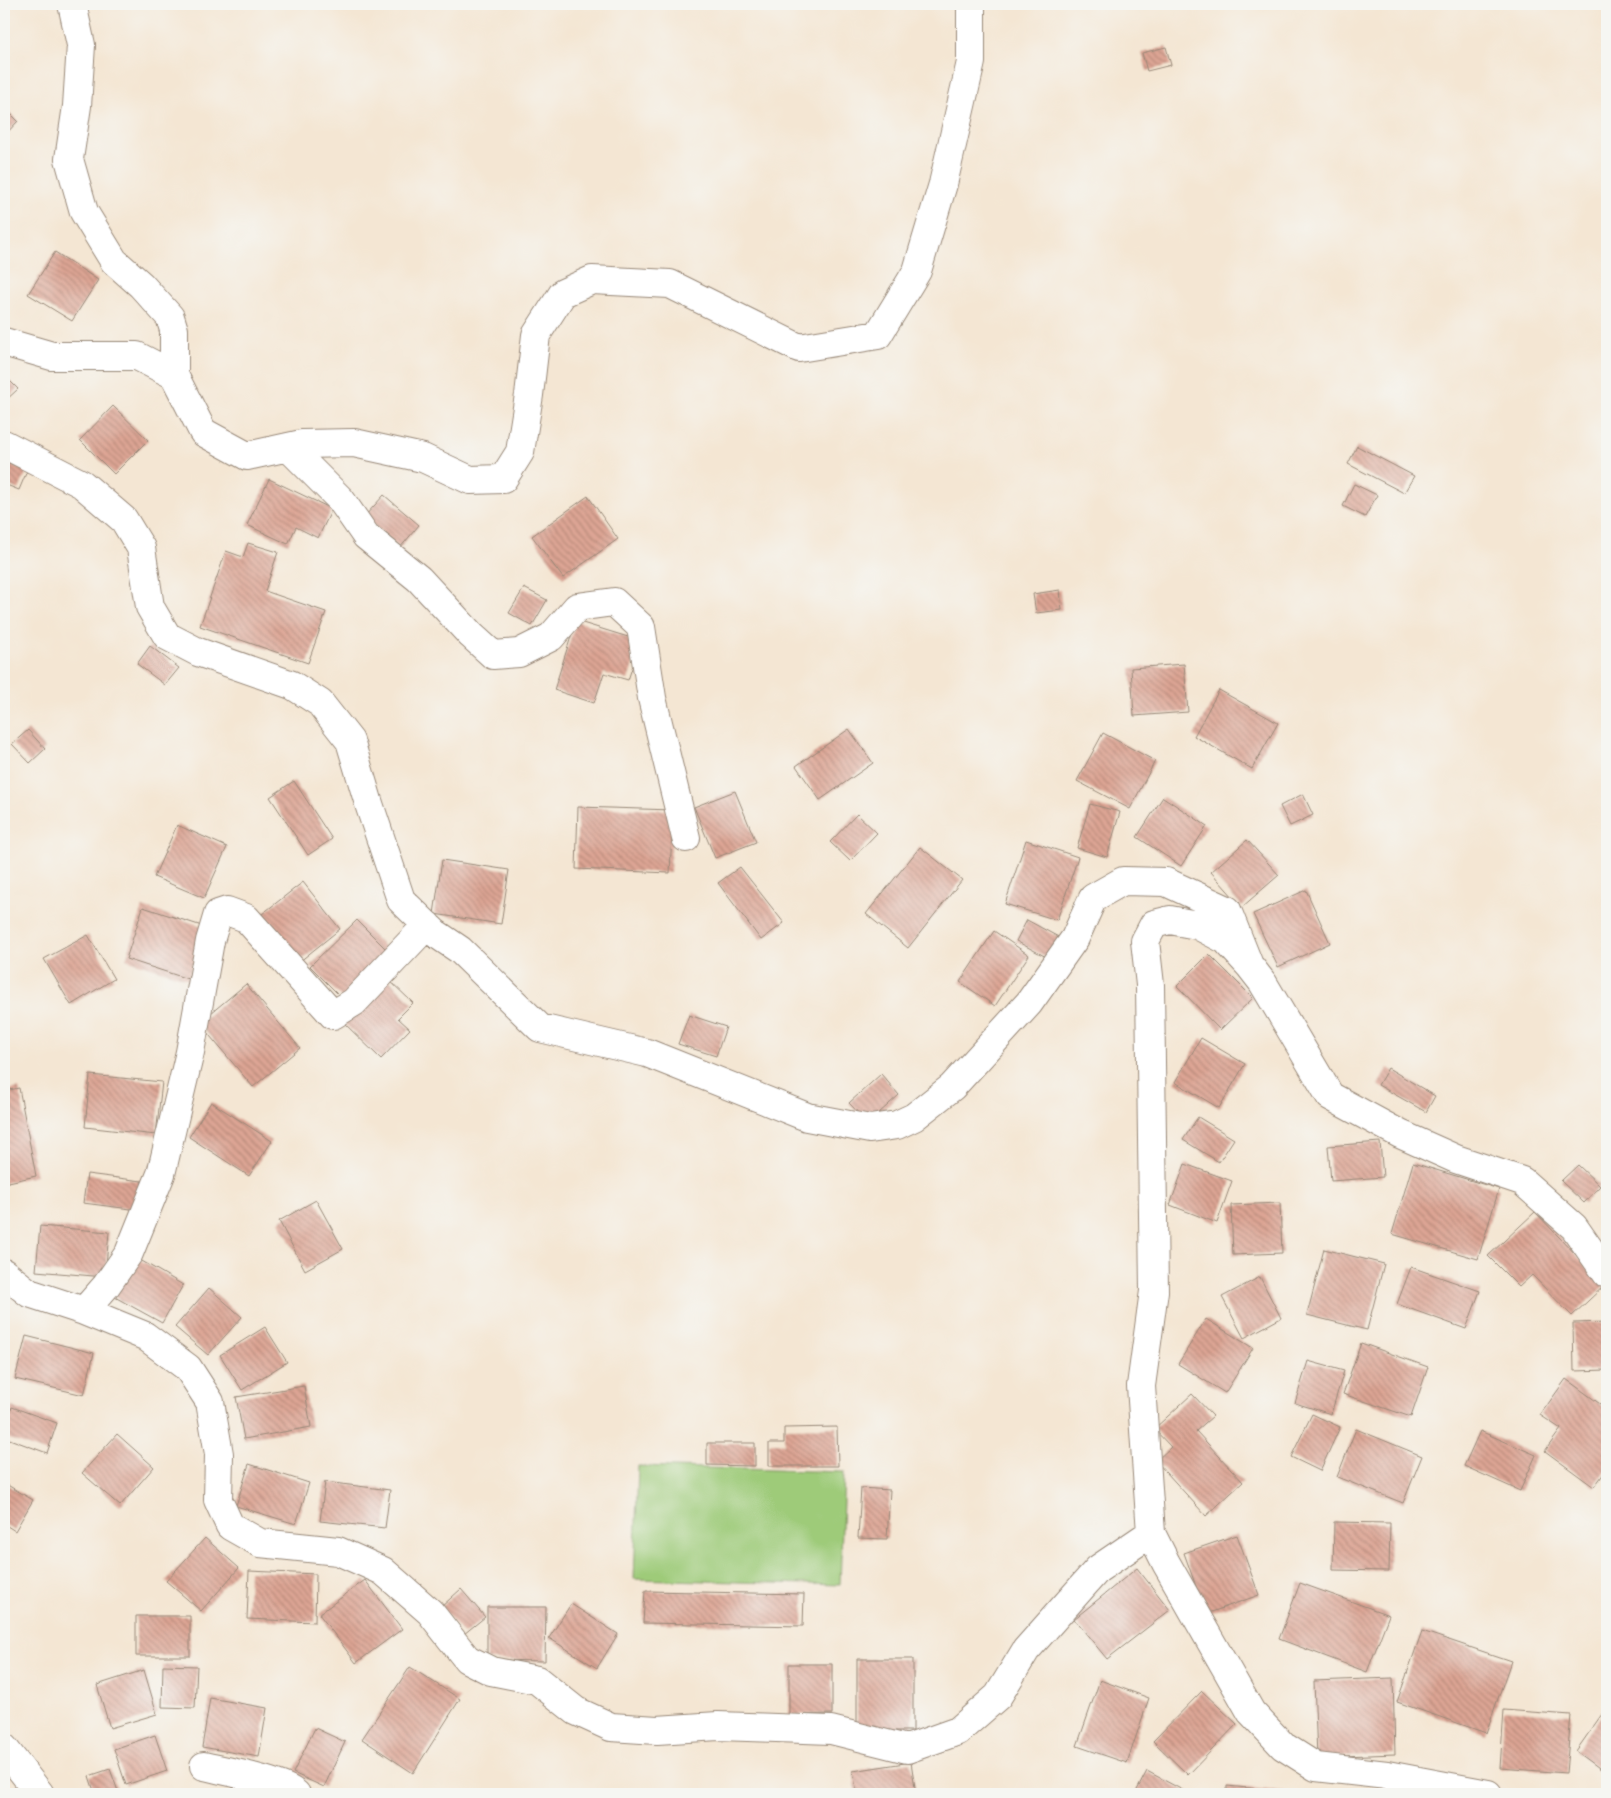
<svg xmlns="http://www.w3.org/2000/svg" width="1611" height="1798" viewBox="0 0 1611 1798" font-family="'Shantell Sans',sans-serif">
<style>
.grass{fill:#9ecb79;stroke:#6c7a4c}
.building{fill:url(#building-back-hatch)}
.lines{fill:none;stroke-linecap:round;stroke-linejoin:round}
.street-casing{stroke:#988878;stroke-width:30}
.street{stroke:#fff;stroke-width:28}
</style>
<defs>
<pattern id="building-back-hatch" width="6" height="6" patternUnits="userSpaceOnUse" patternTransform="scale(1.25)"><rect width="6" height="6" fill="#dda594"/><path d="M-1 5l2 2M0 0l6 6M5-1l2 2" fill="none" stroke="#b48778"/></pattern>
</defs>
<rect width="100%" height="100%" fill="#f6f6f2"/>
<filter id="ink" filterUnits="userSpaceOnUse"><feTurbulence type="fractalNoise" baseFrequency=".02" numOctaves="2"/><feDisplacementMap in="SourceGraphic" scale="10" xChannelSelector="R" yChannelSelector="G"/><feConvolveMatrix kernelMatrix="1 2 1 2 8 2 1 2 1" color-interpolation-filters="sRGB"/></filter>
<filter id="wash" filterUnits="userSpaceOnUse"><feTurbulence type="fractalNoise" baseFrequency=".0096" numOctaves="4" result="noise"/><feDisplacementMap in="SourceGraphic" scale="20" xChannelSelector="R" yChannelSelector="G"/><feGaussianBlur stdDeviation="1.12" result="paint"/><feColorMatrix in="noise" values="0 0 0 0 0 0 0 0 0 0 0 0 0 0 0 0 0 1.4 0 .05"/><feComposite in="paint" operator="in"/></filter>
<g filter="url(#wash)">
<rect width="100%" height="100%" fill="#f4e6d3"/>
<path class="grass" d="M638 1466 844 1472 840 1585 634 1579Z"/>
<g id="blocks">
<path class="building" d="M1166 47 1171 65 1147 71 1142 53Z
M4 107 18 121 4 136Z
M55 252 98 280 72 321 28 294Z
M4 375 18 389 4 402Z
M113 406 148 440 114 474 80 440Z
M1357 446 1414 476 1404 493 1348 464Z
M4 461 27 471 19 490 4 484Z
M269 479 332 509 318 538 296 527 288 544 247 525Z
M1354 484 1377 495 1365 517 1343 506Z
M384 495 419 525 400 548 364 517Z
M588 496 618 539 563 578 532 536Z
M248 543 278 552 265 591 326 612 308 663 200 626 226 551 243 557Z
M524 588 547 600 532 626 509 613Z
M1060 590 1062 610 1036 613 1033 594Z
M576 621 641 641 628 680 604 673 594 703 554 690Z
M150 646 179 668 165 685 137 664Z
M1184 664 1188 712 1134 716 1131 668Z
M1219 690 1278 723 1252 769 1194 736Z
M849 729 873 763 820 800 796 766Z
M28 730 45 749 30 763 12 744Z
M1103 733 1155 761 1130 809 1077 781Z
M294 781 332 839 308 855 270 797Z
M735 791 756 842 715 858 694 807Z
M1303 794 1313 815 1290 826 1280 806Z
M1163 797 1207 826 1181 866 1137 837Z
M1090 804 1120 812 1107 857 1077 848Z
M578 807 673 810 670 873 576 869Z
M857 814 877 833 850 861 830 842Z
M177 825 227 847 204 898 154 877Z
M1026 840 1078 857 1057 920 1005 904Z
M1247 840 1279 875 1242 907 1211 872Z
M920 847 962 880 908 948 866 914Z
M442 860 509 870 501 924 434 914Z
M740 867 784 923 761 940 718 883Z
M303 882 340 929 299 962 262 914Z
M1306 890 1330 943 1278 967 1253 914Z
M143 907 205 927 188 979 126 959Z
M357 920 390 953 343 999 310 966Z
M1027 920 1062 939 1052 960 1016 941Z
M994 931 1029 955 995 1006 960 982Z
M88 935 114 979 71 1005 44 959Z
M1209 954 1253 998 1220 1030 1177 986Z
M386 977 413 1003 398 1018 410 1029 381 1059 342 1021Z
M246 984 300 1048 253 1087 199 1023Z
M689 1015 726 1027 716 1056 678 1044Z
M1201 1038 1245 1064 1219 1108 1175 1082Z
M1388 1068 1435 1096 1426 1112 1378 1085Z
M881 1074 899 1095 868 1123 849 1103Z
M90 1075 162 1082 156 1135 85 1127Z
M19 1088 36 1176 4 1183V1091Z
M211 1102 272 1141 249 1176 189 1137Z
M1198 1117 1234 1139 1219 1162 1183 1140Z
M1380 1142 1383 1177 1331 1181 1328 1146Z
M1413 1163 1499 1189 1478 1259 1392 1234Z
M1185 1164 1232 1181 1217 1223 1170 1205Z
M1578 1165 1600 1186 1584 1203 1561 1181Z
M87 1174 142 1181 139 1210 83 1203Z
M316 1200 343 1249 305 1270 279 1221Z
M1280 1203 1282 1253 1233 1255 1231 1205Z
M1535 1212 1605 1285 1572 1316 1532 1275 1519 1287 1488 1256Z
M40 1226 109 1232 105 1277 36 1271Z
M1324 1249 1384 1264 1367 1330 1307 1315Z
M135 1257 183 1285 162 1323 113 1296Z
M1411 1267 1480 1291 1466 1329 1397 1304Z
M1260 1277 1281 1318 1244 1338 1222 1297Z
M209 1288 242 1317 208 1355 175 1327Z
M1206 1319 1253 1348 1225 1393 1178 1364Z
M1606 1322 1607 1370 1574 1371 1573 1323Z
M265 1327 287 1362 242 1390 220 1355Z
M26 1336 94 1353 84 1395 15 1379Z
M1361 1343 1428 1367 1411 1417 1343 1394Z
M1308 1361 1344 1371 1331 1414 1295 1403Z
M1566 1379 1607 1409V1469L1594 1487 1545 1451 1561 1429 1540 1415Z
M304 1386 311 1427 244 1439 236 1397Z
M1192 1394 1213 1416 1196 1431 1243 1482 1206 1516 1156 1461 1171 1447 1154 1429Z
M12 1407 57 1423 47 1453 4 1437V1430Z
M1312 1414 1340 1427 1320 1471 1291 1457Z
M837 1427 838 1466H769V1443H784V1428Z
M1356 1429 1422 1456 1403 1503 1337 1477Z
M1480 1431 1536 1455 1520 1491 1464 1466Z
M117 1434 154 1467 120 1506 82 1473Z
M707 1443H755V1466L707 1465Z
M249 1464 309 1483 296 1524 236 1506Z
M325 1482 390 1490 385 1528 320 1521Z
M4 1483 33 1500 15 1531 4 1524Z
M861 1488 890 1490 887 1539 858 1538Z
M1334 1522 1390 1523 1389 1571 1333 1570Z
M1237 1535 1259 1595 1206 1614 1184 1553Z
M205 1538 239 1568 201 1611 166 1581Z
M1137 1568 1170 1610 1107 1659 1074 1619Z
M249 1571 316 1574 315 1622 247 1619Z
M365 1580 402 1629 356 1663 319 1614Z
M1300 1583 1389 1615 1367 1672 1279 1639Z
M461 1589 485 1617 464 1634 441 1607Z
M645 1591 804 1594 803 1626 643 1623Z
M571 1604 618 1634 597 1668 549 1638Z
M487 1607H546L545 1661 487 1660Z
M136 1616H190V1656H136Z
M1422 1631 1511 1661 1486 1733 1397 1702Z
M857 1659H913V1731H857Z
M789 1664H832V1714L789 1715Z
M163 1665 197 1666 195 1708 162 1707Z
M410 1667 460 1699 413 1773 362 1739Z
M144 1670 157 1714 110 1728 97 1685Z
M1393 1678 1395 1754 1317 1757 1314 1681Z
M1100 1680 1149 1698 1127 1763 1077 1746Z
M1202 1691 1237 1724 1188 1775 1153 1741Z
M210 1698 267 1708 259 1757 202 1747Z
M1607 1707V1771L1606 1773 1576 1751Z
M1504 1710 1571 1715 1566 1773 1500 1768Z
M315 1728 345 1742 324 1787 293 1773Z
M155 1735 167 1771 126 1785 114 1749Z
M911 1762 916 1794H857L853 1771Z
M110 1769 119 1794H95L89 1776Z
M1147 1771 1190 1794H1135Z
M1227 1786 1301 1793V1794H1227Z"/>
</g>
</g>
<g filter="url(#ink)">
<use href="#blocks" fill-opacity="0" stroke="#988878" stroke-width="1"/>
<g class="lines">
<defs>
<path id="street" d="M72 4 81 45 77 106 69 159 84 212 114 261 141 285 170 317 174 330V375
M4 342 52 356H137L174 375 203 432 247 456 302 444 354 443 423 458 470 480 503 479 520 452 529 395 536 335 563 293 592 280 670 284 799 348 878 335 917 271 943 184 971 62V4
M4 444 82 484 124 520 141 548 150 607 167 636 198 652 292 685 320 703 350 741 369 804 401 900 435 933 460 950 540 1028 647 1053 807 1117 870 1129 897 1125 914 1117 952 1087 1029 1003 1075 938 1093 898 1123 881 1166 882 1227 910 1249 965
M288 447 341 500 366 536 419 579 471 635 493 655 519 653 551 637 577 607 614 602 641 627 652 698 686 838
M4 1273 29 1293 84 1311 145 1336 188 1368 210 1402 219 1454 218 1500 230 1526 260 1543 338 1551 383 1571 430 1612 467 1659 491 1671 537 1680 576 1711 611 1727 657 1730 718 1726 831 1730 907 1749 958 1731 998 1696 1026 1650 1098 1569 1151 1533
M84 1311 106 1286 129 1253 161 1174 190 1052 210 941 218 914 227 911 246 918 333 1015 354 1002 427 925
M4 1748 40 1794
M204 1766C225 1771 282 1781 296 1794
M1488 1794 1387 1775 1316 1767 1283 1746 1251 1712 1166 1563 1151 1533 1141 1386 1154 1291 1150 985 1145 941 1154 924 1170 920 1197 925 1226 940 1249 965 1263 983 1330 1096 1400 1134 1456 1159 1522 1181 1574 1227 1607 1274"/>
</defs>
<use href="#street" class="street-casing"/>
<use href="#street" class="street"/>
</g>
</g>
<rect width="1611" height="1798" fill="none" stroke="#f6f6f2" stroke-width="20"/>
</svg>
